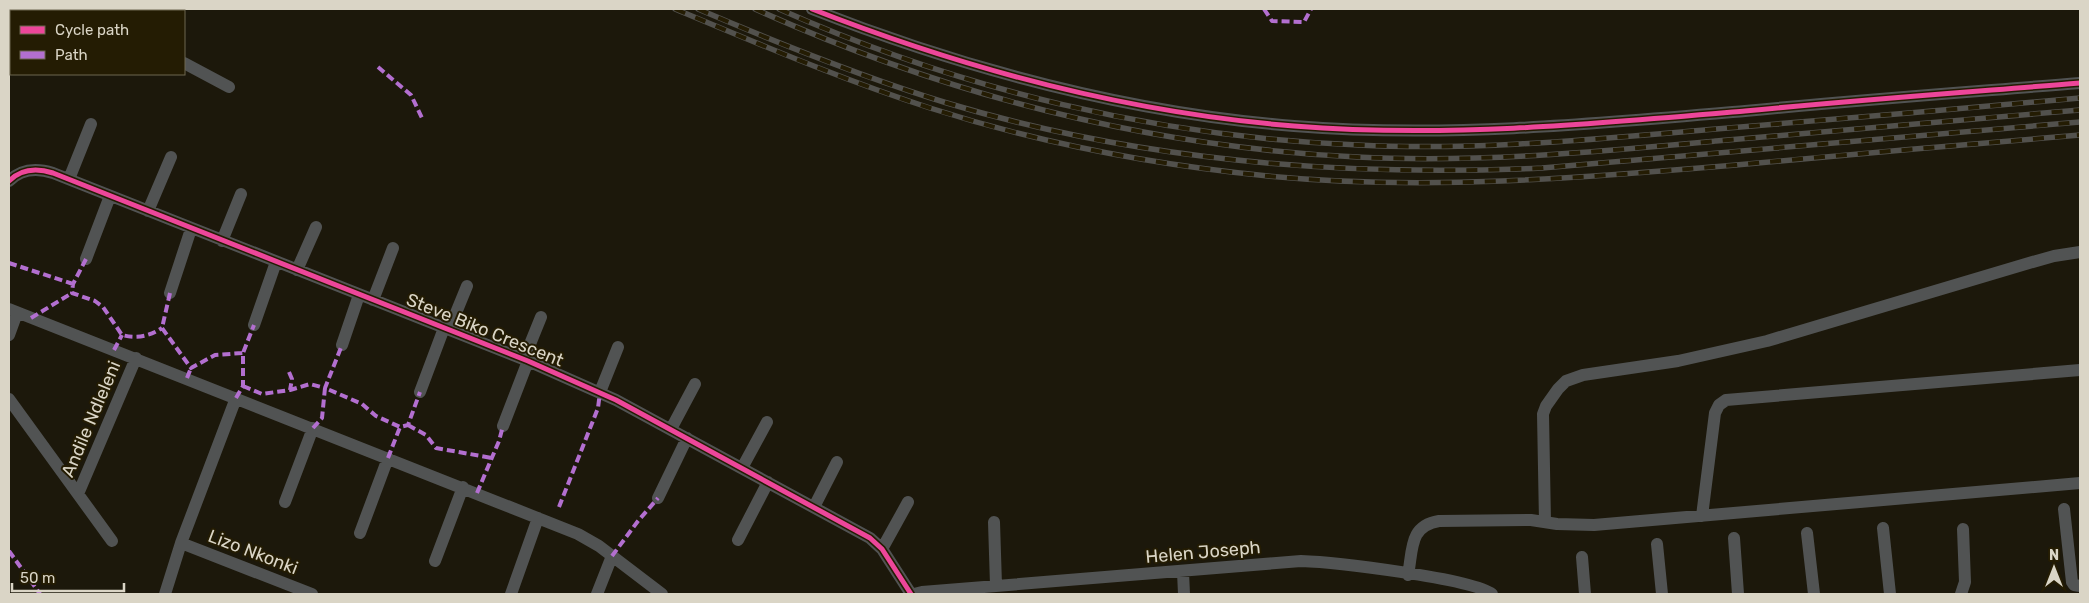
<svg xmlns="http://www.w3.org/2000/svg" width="2089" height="603" viewBox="0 0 2089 603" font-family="Rubik,sans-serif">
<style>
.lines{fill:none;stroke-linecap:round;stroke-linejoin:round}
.street{stroke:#515353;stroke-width:12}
.rail-casing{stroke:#52514d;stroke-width:5.5}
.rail{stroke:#241c03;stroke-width:4;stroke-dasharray:11;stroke-linecap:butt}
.quiet{stroke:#b36fd0;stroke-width:4;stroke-dasharray:8 4;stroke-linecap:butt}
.cycleway-casing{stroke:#241c03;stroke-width:8}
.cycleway{stroke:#ed469a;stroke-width:5}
.labels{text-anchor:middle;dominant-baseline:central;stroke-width:4;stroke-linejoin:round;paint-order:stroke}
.street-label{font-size:18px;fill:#dad5c6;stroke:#241c03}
</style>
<rect width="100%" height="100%" fill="#1c180b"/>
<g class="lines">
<path class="street" d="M90 9 93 11
M812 9C965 69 1129 113 1294 126 1444 138 1596 124 1745 111 1857 100 1969 92 2080 83
M184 63 229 87
M69 179 91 124
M9 181C21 169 37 168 53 173L528 361 616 400 870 538 882 549 911 594
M148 211 171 157
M222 241 241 194
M86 259 110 196
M297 270 316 227
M170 293 191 229
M373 300 393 248
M9 309 578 534 599 546 662 594
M254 325 276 262
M449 330 467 286
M9 335 17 313
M342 345 359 295
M524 359 541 317
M420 392 444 328
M600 392 618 347
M9 399 112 541
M503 426 528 361
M671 429 695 384
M742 468 767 422
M78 494 136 358
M658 498 687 438
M285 502 313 428
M814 507 837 462
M2064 509 2072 582 2074 585 2080 586
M1702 516 1715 413 1719 405 1726 400 2080 370
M994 522 996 585
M1545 522 1543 414 1546 406 1558 389 1566 381 1583 375 1678 361 1767 341 2029 263 2054 256 2080 252
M1883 528 1890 594
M360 533 388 458
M1807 533 1814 594
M1734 538 1738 594
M738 540 768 482
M181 543 312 594
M1657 544 1662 594
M882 549 908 502
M1582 557 1585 594
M435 561 463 487
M1183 572 1184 594
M1408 575C1413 549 1409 526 1439 521L1531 520 1557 524 1594 525 2080 483
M165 594 181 543 236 398
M511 594 538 518
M597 594 612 556
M914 594 922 592 1301 561C1332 562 1471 578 1492 594
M1961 594 1965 582 1963 529"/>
<defs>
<path id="rail" d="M675 9C759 44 843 80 930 108 1039 143 1154 165 1268 176 1424 191 1580 178 1736 165 1851 154 1965 145 2080 135
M698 9C780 44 862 77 947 103 1139 161 1342 177 1542 168L2080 122
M755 9C946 95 1148 147 1357 157 1477 163 1596 152 1716 141 1837 131 1959 120 2080 110
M779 9C961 90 1158 137 1358 145 1477 151 1597 139 1716 129 1837 119 1959 109 2080 98"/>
</defs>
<use href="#rail" class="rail-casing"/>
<use href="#rail" class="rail"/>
<path class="quiet" d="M1264 9 1272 21 1304 22 1311 9
M378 67 411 95 423 120
M86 259 73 284 72 293 95 301 103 307 122 335C137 339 150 336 162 328
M9 263 73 284
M170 293 162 328 191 368 215 355 243 353
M31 318 72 293
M114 350 122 335
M289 372 292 379 290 390
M187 378 191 368
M243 386 262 394 290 390 310 384 325 388 342 345
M236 398 243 386V353L254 325
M408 425 426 435 436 448 492 458
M313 428 322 418 325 388 362 404 376 416 400 427 408 425 420 392
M388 458 400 427
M477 493 499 441 503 426
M559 507 598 408 600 392
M9 551 40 594
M612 556 638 521 658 498"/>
<defs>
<path id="cycleway" d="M812 9C965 69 1129 113 1294 126 1444 138 1596 124 1745 111 1857 100 1969 92 2080 83
M9 181C21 169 37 168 53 173L528 361 616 400 870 538 882 549 911 594"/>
</defs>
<use href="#cycleway" class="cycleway-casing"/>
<use href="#cycleway" class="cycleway"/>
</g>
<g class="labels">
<g class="street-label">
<text transform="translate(485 330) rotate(22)">Steve Biko Crescent</text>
<text transform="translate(91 419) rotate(-67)">Andile Ndleleni</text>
<text transform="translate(253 552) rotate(21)">Lizo Nkonki</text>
<text transform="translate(1203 552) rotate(-5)">Helen Joseph</text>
</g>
</g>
<rect width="2089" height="603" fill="none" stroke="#dad5c6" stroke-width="20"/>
<rect x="10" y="10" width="175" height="65" fill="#241c03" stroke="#6d6651"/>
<rect x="20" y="26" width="25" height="8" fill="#ed469a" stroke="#6d6651"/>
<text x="55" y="35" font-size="15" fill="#dad5c6">Cycle path</text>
<rect x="20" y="51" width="25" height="8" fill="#b36fd0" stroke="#6d6651"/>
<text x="55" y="60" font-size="15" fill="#dad5c6">Path</text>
<g transform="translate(2054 568)" stroke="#241c03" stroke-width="4" paint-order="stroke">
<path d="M0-4L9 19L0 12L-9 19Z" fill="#dad5c6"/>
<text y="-8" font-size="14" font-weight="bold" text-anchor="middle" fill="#dad5c6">N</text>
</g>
<path d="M12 583v8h112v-8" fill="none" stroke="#dad5c6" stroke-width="2.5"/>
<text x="20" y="583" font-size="15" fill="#dad5c6" stroke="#241c03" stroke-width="4" paint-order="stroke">50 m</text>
</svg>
